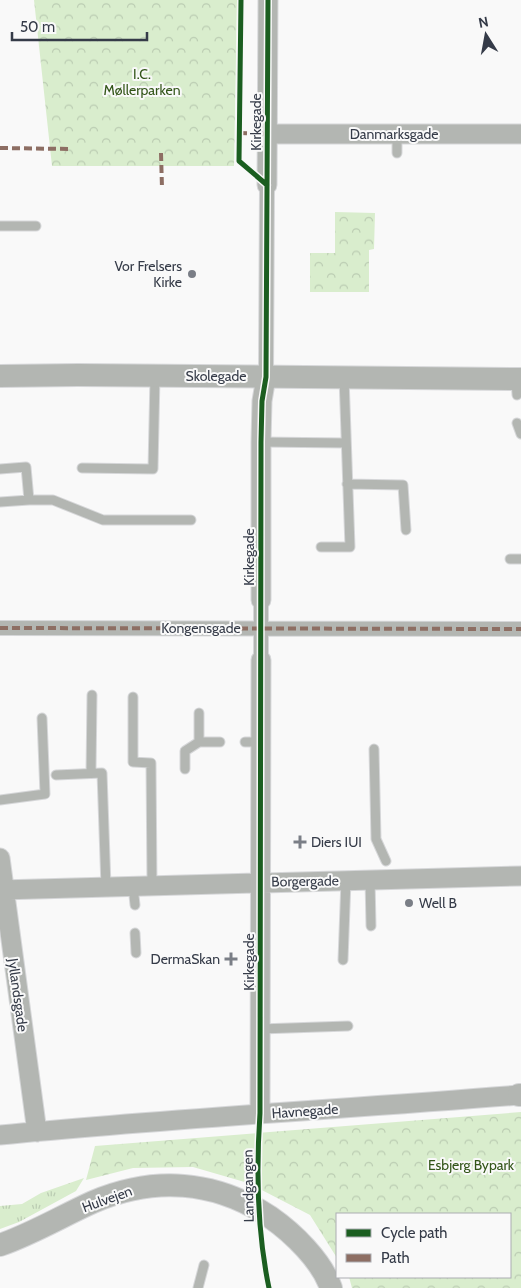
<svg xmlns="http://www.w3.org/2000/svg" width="521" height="1288" viewBox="0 0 521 1288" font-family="Cabin,sans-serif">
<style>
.grass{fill:url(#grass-tufts)}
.park{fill:url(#park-crowns)}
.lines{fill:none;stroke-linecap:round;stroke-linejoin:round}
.service-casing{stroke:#d6d7d9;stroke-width:11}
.pedestrian-casing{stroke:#d6d7d9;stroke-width:16}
.minor-casing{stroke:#d6d7d9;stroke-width:21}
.tertiary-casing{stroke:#d6d7d9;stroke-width:24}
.service{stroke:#b3b6b2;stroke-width:9}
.pedestrian{stroke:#b3b6b2;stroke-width:14}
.minor{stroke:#b3b6b2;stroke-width:19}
.tertiary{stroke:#b3b6b2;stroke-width:22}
.quiet{stroke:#8d6e63;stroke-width:4;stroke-dasharray:8 4;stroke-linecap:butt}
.cycleway-casing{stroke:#f9f9f9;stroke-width:8}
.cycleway{stroke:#1b5e20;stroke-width:5}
.poi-dot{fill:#7a7e86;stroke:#f9f9f9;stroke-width:2}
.labels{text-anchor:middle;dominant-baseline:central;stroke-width:4;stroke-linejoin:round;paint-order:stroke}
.park-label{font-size:14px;fill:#325518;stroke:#f9f9f9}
.street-label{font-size:14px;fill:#353b48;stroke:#f9f9f9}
.poi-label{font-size:14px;fill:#353b48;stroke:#f9f9f9;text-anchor:end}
</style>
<defs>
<pattern id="grass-tufts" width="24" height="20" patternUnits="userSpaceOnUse" patternTransform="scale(1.25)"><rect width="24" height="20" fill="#d9edcd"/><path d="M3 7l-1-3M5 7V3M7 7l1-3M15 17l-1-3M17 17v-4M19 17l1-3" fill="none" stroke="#bbccb2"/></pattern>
<pattern id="park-crowns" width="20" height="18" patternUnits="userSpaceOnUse" patternTransform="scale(1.25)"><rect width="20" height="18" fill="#d9edcd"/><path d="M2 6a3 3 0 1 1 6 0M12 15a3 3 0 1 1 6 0" fill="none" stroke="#bbccb2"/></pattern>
</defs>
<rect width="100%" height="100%" fill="#f9f9f9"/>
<path class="grass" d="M84 1178 76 1191 19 1222 0 1229V1206L22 1204 41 1193Z"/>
<path class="park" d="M34 0H237L234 166H52Z
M335 212 375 213 374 249 369 250V292H310V253H335Z
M521 1112V1288H352L349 1277H510V1214H337V1258L310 1215 248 1183 193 1167 133 1168 86 1180 95 1146Z"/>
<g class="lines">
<defs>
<path id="service" d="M397 153V134
M0 226H36
M516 380 517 395
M517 423 521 434
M261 442 346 443
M82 468 153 469 155 376
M0 469 26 467 29 500
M347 484 403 485 406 530
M0 502 29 500H53L103 520H191
M321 547H350L344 377
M510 559H521
M133 697V762L151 763 152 886
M199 713V742H220
M245 742H260
M374 749 376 839 386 861
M185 769V751L199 742
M91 773 92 695
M56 775 102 773 106 887
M0 800 45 794 42 718
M370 879 371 926
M133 886 135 905
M135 933 136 953
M343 960 346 880
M260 1029 348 1026
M198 1288 204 1265"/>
<path id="pedestrian" d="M266 377 267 185
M0 628 521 629
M261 660V600"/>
<path id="minor" d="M267 134H521
M267 185 268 0
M261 600V442L262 401 266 377
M0 858 37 1132
M0 890 521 876
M260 1113 261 660
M0 1135C173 1118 346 1109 519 1095"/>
<path id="tertiary" d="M0 376 78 375 521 379
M519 1095H521
M0 1245C32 1234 62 1216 93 1202 154 1176 215 1180 270 1217 293 1233 322 1261 331 1288"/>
</defs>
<use href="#service" class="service-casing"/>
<use href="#pedestrian" class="pedestrian-casing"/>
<use href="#minor" class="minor-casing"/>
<use href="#tertiary" class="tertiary-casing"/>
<use href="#service" class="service"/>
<use href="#pedestrian" class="pedestrian"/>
<use href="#minor" class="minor"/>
<use href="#tertiary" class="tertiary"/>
<path class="quiet" d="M239 133 267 134
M0 148 69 149
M161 153 162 188
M0 628 521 629"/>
<defs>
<path id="cycleway" d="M241 0 239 161 267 185
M268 0 266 377 262 401 261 442 260 1113C256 1172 257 1231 269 1288"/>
</defs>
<use href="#cycleway" class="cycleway-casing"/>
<use href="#cycleway" class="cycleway"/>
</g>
<g class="poi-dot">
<circle cx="192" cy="274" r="5"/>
<path d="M297.5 834.5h5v5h5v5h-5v5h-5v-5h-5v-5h5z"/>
<circle cx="409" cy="903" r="5"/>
<path d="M228.5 951.5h5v5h5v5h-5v5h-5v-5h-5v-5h5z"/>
</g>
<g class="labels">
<g class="park-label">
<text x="142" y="74">I.C.<tspan x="142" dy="16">Møllerparken</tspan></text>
<text x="471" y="1165">Esbjerg Bypark</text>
</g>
<g class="street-label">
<text transform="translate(256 122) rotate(-90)">Kirkegade</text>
<text x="394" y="134">Danmarksgade</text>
<text x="216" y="376">Skolegade</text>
<text transform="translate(249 557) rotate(-90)">Kirkegade</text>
<text x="201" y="628">Kongensgade</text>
<text transform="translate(305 881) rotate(-1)">Borgergade</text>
<text transform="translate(249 962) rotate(-90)">Kirkegade</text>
<text transform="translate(18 995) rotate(82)">Jyllandsgade</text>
<text transform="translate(305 1111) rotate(-4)">Havnegade</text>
<text transform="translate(248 1186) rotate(-91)">Landgangen</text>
<text transform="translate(107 1199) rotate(-20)">Hulvejen</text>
</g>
<g class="poi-label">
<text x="182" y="266">Vor Frelsers<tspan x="182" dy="16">Kirke</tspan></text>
<text x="311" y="842" text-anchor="start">Diers IUI</text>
<text x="419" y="903" text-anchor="start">Well B</text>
<text x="220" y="959">DermaSkan</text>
</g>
</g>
<rect x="336" y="1213" width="175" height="65" fill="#f9f9f9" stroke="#abadb2"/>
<rect x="346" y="1229" width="25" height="8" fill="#1b5e20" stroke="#abadb2"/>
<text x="381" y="1238" font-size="15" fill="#353b48">Cycle path</text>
<rect x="346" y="1254" width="25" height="8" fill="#8d6e63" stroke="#abadb2"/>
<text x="381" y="1263" font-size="15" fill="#353b48">Path</text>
<g transform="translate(486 35) rotate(349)" stroke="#f9f9f9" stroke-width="4" paint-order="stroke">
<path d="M0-4L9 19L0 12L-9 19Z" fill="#353b48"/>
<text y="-8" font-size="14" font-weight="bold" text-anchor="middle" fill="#353b48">N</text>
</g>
<path d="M12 32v8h135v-8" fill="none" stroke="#353b48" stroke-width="2.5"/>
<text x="20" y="32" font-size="15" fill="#353b48" stroke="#f9f9f9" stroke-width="4" paint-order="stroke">50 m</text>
</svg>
